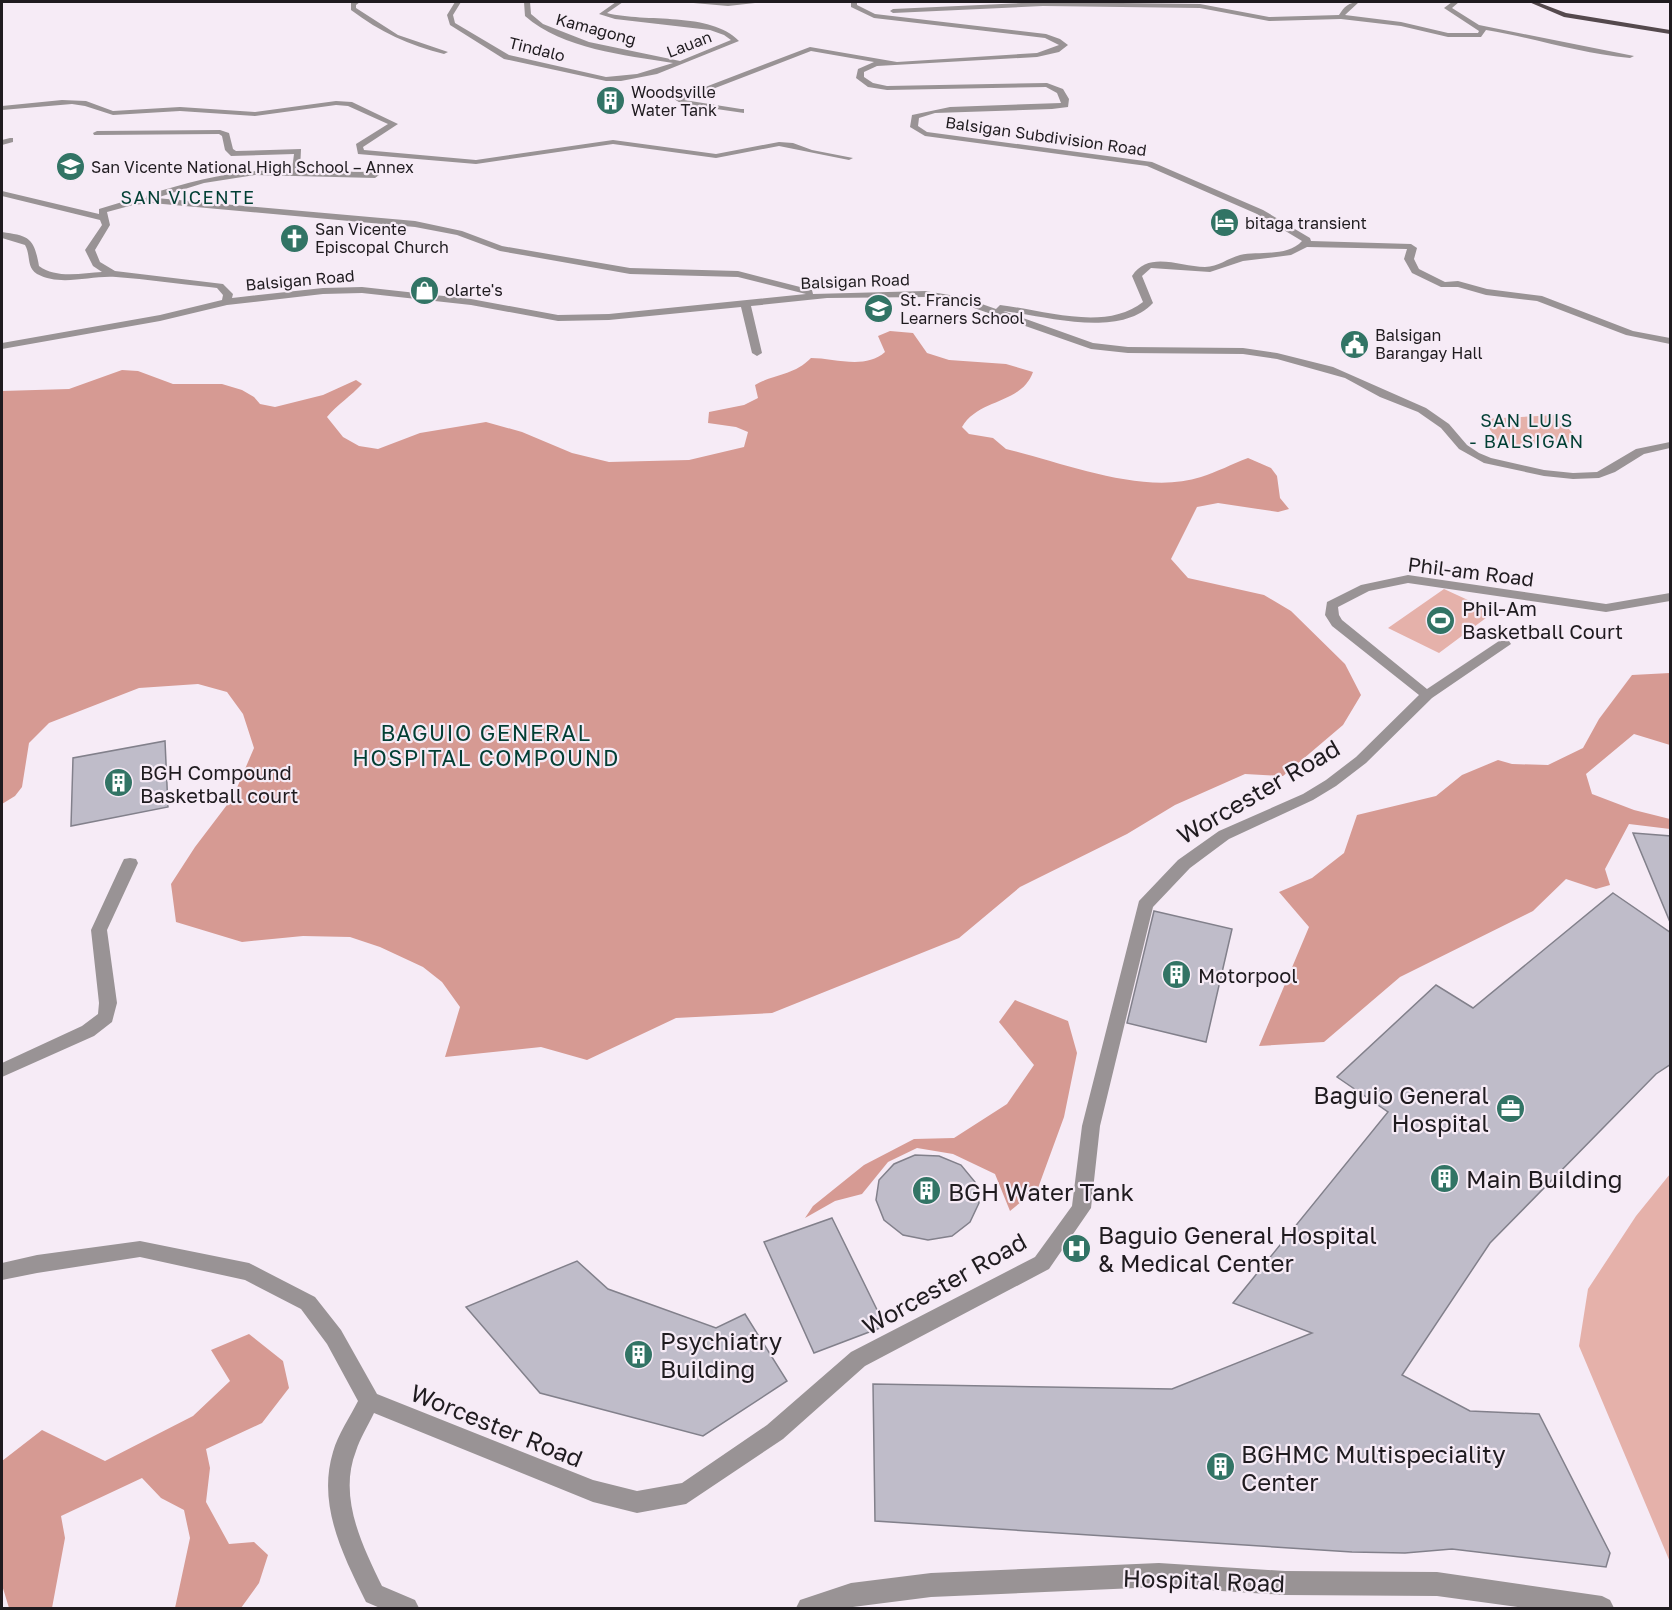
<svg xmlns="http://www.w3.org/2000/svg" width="1672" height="1610" viewBox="0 0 1672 1610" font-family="'Golos Text',sans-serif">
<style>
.green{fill:#e5b1aa}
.forest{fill:#d69a93}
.building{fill:#bfbcc9;stroke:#82808b;stroke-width:1.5}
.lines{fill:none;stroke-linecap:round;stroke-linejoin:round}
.minor{fill:#999395;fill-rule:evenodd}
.major{fill:#54494d;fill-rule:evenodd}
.labels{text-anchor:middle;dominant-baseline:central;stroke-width:4.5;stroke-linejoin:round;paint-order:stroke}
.far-street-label{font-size:16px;fill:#1f1b1f;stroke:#f6ebf6}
.far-poi-label{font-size:16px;fill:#1f1b1f;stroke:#f6ebf6;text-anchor:start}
.far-quarter-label{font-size:18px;letter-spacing:1.5px;fill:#023f34;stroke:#f6ebf6}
.street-label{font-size:20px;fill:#1f1b1f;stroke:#f6ebf6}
.poi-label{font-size:20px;fill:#1f1b1f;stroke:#f6ebf6;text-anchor:start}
.quarter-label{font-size:22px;letter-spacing:1.5px;fill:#023f34;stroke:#f6ebf6}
.near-street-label{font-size:24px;fill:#1f1b1f;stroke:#f6ebf6}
.near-poi-label{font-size:24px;fill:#1f1b1f;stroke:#f6ebf6;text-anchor:start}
</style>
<rect width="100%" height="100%" fill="#f6ebf6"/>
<path class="green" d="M1557 415 1580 442 1502 446 1482 419Z
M1444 589 1494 612 1439 653 1388 628Z
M1670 1174V1562L1579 1346 1588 1289 1636 1216Z"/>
<path class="forest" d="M890 331 913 333 927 353 949 360 1006 364 1033 372C1021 405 979 398 962 427L969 434 993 438 1006 449C1062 462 1143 496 1201 477 1217 472 1232 464 1248 458L1271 468 1277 476 1280 498 1289 509 1278 512 1218 503 1197 507 1171 559 1188 578 1264 595 1291 611 1345 664 1361 695 1343 725 1283 776 1245 774 1175 805 1127 834 1020 887 959 938 772 1013 676 1018 587 1060 541 1047 445 1057 460 1007 442 982 423 967 380 947 350 937 303 936 242 942 176 922 171 884 195 847 233 797 254 748 243 714 227 692 198 684 139 688 49 723 29 743 22 787 15 796 2 804V391L69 389 122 370 138 371 173 384H222L242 390 254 397 260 404 275 407 323 395 356 380 362 384C351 396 338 404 327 417L343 437 359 446 378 449 420 433 486 422 522 432 572 453 609 462 689 460 744 447 748 432 736 427 708 423 709 412 744 405 758 398 755 385C776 373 793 376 811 358 834 358 865 370 885 352L878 336Z
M1670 673V745L1634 734 1586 774 1592 794 1634 810 1670 819V829L1629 824 1605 869 1610 885 1596 889 1566 879 1533 911 1400 977 1324 1042 1259 1046 1309 927 1279 892 1312 878 1344 853 1357 815 1436 796 1462 775 1498 760 1512 764 1548 765 1583 748 1599 719 1632 675Z
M1015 1000 1068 1021 1077 1053 1064 1117 1038 1188 1010 1211 995 1174 953 1154 917 1148 888 1162 862 1194 835 1201 805 1218 813 1206 864 1165 914 1139 954 1138 1007 1104 1034 1065 999 1022Z
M249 1334 283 1361 289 1388 262 1423 206 1449 210 1468 206 1502 229 1544 254 1542 268 1555 259 1583 241 1608H175L190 1538 184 1510 161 1498 142 1478 61 1516 65 1538 52 1608H9L2 1585V1461L42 1430 105 1461 193 1416 230 1381 211 1350Z"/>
<path class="building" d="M165 741 168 807 71 826 73 758Z
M1633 833 1671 836V922H1670Z
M1613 893 1671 933V1064L1656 1074 1490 1243 1402 1375 1470 1411 1539 1414 1610 1553 1606 1567 1452 1549 1405 1553 1352 1552 875 1521 873 1384 1172 1389 1312 1333 1233 1303 1388 1112 1337 1077 1436 985 1473 1008Z
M1154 911 1232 929 1206 1042 1127 1023Z
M915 1155 939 1156 961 1165 975 1182 979 1203 970 1222 952 1236 928 1240 903 1235 884 1220 876 1200 879 1180 894 1164Z
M832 1218 885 1326 814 1353 764 1242Z
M577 1261 608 1289 716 1328 745 1314 787 1381 703 1436 540 1393 466 1307Z"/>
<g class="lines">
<path class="minor" d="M360 2 356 5V8L398 35 448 52 444 54C409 45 380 32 351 10V3Z
M455 2H461L453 15 455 23 509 55 606 77 637 74 673 63C624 55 563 49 525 16L524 2H530L531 14 543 24 589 42 680 61 731 40 724 35 710 30 615 19 599 14 616 2H623L607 13C646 23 710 11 739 41L657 74 621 81H606L504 59 450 25 447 15Z
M682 2H765L728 6Z
M851 2H857V5L875 14 1046 34 1060 39 1068 45 1059 52 1037 57 877 66 864 72V77L873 83 887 86 1047 83 1063 89 1069 99 1068 107 1052 109 935 113 919 118 918 126 927 132 1152 162 1263 210 1310 238 1311 241 1411 244 1417 248 1414 259 1419 269 1445 282 1458 281 1487 289 1542 296 1633 331 1670 338V344L1626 335 1537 301 1486 295 1458 287H1441L1412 273 1404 259 1407 249 1307 247 1291 255 1243 261 1210 272 1151 268 1142 276 1153 303C1119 339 1046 316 1003 311L1093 343 1128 347 1243 348 1277 353 1333 367 1426 408 1449 424 1467 445 1479 453 1491 458 1544 470 1573 473 1597 472 1636 449 1670 442V448L1644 454 1615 472 1599 478 1573 479 1544 476 1484 463 1459 449 1441 428 1418 412 1380 397 1345 378 1277 359 1243 354 1128 353 1091 349 957 302 925 297 827 298 751 306 762 353 757 356 752 353 741 307 609 320 558 321 471 305 362 293 323 294 227 305 160 321 2 349V343L160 315 222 300 223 295 217 288 209 287C178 284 147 279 116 277 91 275 61 287 37 274 26 267 31 255 25 245L2 238V232C30 236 34 238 39 266 56 279 83 273 102 272L93 266 85 250 102 225 100 220 2 196V191L99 214V209L132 199 146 198 147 195C199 179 237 169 292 170L294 154 231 156 225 150 222 136 219 134 94 135 93 133 97 131 220 130 229 133 233 149 236 151 301 149 300 171 375 172 379 175 375 178 255 175 204 183 156 198 415 221 462 231 502 246 630 268 738 271 812 290 813 294 925 291 962 297 996 309 1000 305C1044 310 1105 332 1143 302L1132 276C1149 250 1180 267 1205 267 1218 267 1228 258 1240 255 1259 251 1288 257 1302 241L1257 214 1147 166 925 136 910 127 912 115 950 107 1061 103 1057 93 1046 87 887 90 868 87 856 78 858 69 874 62 811 51 684 100 741 109H744V113L682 104 674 99 810 47 897 62 1037 53 1059 45 1045 38 874 18 851 7ZM152 203 415 227 457 235 500 251 630 274 738 277 806 294 609 314 558 315 471 299 362 287 323 288 232 298 233 294 223 284 115 271 100 262 95 250 110 225 107 212 133 205Z
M1043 2 1200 4 1269 17 1339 15C1344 7 1349 2 1359 2L1345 15 1401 22 1448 33H1478L1479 31 1444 8 1452 2H1459L1452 8 1479 25 1634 56 1630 58C1581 54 1535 38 1486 30L1481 37H1448L1401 26 1341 19 1269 21 1200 8 1043 6 893 13 890 11 893 9Z
M62 100 86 101 113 111 180 107 255 112 336 101 352 102 398 124 363 147 364 150 476 160 613 140 716 154 779 142 793 143 812 150 853 158 849 160 779 146 716 158 613 144 476 164 358 154 356 144 388 124 348 106 336 105 255 116 180 111 113 115 85 106 72 104 2 110V106Z
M10 138H13V142L2 145V140Z
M1408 575 1606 604 1670 593V601L1606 612 1408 583 1369 591 1338 607 1339 615 1342 620 1427 689 1499 641H1509L1511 644 1432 698 1366 763 1336 786 1313 800 1229 839 1190 868 1153 907 1100 1126 1091 1208 1049 1269 865 1366 783 1439 686 1504 637 1513 593 1502 374 1413C368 1426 360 1438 356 1451 338 1497 362 1545 382 1586L415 1600 419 1608H380L366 1602C343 1555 317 1505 333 1452 338 1434 350 1417 358 1401L327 1344 301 1309 245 1280 140 1257 37 1273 2 1280V1263L37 1255 140 1241 249 1263 315 1297 341 1330 377 1394 593 1480 637 1491 682 1483 767 1425 851 1352 1035 1257 1072 1206 1082 1126 1139 901 1178 860 1219 831 1303 794 1326 780 1356 757 1419 695 1332 626 1325 615 1327 602 1361 585Z
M130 858 136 859 138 863 107 930 117 1003 112 1022 94 1036 2 1077V1063L82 1026 98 1014 99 1003 91 930 122 863 124 859Z
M1159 1563 1285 1571 1437 1572 1602 1596 1610 1600 1614 1608H1525L1437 1596 1285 1595 1159 1587 931 1597 845 1608H796L800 1600 851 1583 931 1573Z"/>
<path class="major" d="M1529 2H1537L1566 13 1670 30V34L1564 17Z"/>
</g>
<defs>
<symbol id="building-disc" viewBox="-11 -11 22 22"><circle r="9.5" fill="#327465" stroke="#f6ebf6"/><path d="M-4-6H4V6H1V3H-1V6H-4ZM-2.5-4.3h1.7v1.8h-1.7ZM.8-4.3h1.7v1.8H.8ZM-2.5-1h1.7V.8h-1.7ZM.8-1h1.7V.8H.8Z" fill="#fff"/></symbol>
<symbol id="school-disc" viewBox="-11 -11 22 22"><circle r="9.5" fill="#327465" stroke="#f6ebf6"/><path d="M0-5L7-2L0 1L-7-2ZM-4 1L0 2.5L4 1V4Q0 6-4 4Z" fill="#fff"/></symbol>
<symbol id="hotel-disc" viewBox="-11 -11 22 22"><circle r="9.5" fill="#327465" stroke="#f6ebf6"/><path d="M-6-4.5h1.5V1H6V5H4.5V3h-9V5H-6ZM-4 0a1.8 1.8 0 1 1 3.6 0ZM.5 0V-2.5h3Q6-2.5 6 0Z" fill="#fff"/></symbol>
<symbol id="church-disc" viewBox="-11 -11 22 22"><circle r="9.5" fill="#327465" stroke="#f6ebf6"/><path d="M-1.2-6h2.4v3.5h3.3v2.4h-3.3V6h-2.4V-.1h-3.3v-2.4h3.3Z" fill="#fff"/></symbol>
<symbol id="shop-disc" viewBox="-11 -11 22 22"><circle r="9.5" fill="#327465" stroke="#f6ebf6"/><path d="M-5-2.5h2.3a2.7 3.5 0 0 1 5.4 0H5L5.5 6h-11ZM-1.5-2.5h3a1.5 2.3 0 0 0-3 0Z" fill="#fff"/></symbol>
<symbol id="civic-disc" viewBox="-11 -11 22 22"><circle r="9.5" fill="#327465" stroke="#f6ebf6"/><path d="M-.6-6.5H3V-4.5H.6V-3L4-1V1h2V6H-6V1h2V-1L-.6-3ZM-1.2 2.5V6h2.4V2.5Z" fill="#fff"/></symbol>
<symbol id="stadium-disc" viewBox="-11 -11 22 22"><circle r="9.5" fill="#327465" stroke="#f6ebf6"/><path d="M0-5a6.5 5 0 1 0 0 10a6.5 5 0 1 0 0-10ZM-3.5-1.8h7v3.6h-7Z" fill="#fff"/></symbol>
<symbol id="office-disc" viewBox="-11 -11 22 22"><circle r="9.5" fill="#327465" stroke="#f6ebf6"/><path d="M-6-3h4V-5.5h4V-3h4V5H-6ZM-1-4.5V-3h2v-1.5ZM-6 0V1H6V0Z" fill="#fff"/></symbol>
<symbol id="hospital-disc" viewBox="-11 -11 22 22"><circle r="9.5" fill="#327465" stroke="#f6ebf6"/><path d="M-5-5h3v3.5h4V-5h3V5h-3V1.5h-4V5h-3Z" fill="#fff"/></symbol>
</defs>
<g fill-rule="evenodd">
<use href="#building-disc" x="594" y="84" width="33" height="33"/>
<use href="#school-disc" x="54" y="150" width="33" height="33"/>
<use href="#hotel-disc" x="1208" y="206" width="33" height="33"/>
<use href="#church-disc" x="278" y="222" width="33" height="33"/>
<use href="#shop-disc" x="408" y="274" width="33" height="33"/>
<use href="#school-disc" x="862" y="292" width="33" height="33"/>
<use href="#civic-disc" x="1338" y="328" width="33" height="33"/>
<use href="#stadium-disc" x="1424" y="604" width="33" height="33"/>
<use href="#building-disc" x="102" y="766" width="33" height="33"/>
<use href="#building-disc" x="1160" y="958" width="33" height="33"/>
<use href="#office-disc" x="1494" y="1092" width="33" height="33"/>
<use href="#building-disc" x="1428" y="1162" width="33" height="33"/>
<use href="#building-disc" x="910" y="1174" width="33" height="33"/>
<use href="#hospital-disc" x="1060" y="1232" width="33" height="33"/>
<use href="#building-disc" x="622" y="1338" width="33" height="33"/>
<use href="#building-disc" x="1204" y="1450" width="33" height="33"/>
</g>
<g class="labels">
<g class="far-street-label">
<text transform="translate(596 29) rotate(15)">Kamagong</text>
<text transform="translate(689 44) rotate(-21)">Lauan</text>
<text transform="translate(537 49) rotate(14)">Tindalo</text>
<text transform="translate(1046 136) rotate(8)">Balsigan Subdivision Road</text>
<text transform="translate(300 280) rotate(-5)">Balsigan Road</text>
<text transform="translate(855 281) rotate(-2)">Balsigan Road</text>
</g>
<g class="far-poi-label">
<text x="631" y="92">Woodsville<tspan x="631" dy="18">Water Tank</tspan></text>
<text x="91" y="167">San Vicente National High School – Annex</text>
<text x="1245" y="223">bitaga transient</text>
<text x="315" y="229">San Vicente<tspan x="315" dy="18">Episcopal Church</tspan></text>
<text x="445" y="290">olarte's</text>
<text x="900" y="300">St. Francis<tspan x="900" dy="18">Learners School</tspan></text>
<text x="1375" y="335">Balsigan<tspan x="1375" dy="18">Barangay Hall</tspan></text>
</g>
<g class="far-quarter-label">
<text x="188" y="197">SAN VICENTE</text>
<text x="1527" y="420">SAN LUIS<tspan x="1527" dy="21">- BALSIGAN</tspan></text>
</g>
<g class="street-label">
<text transform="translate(1471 571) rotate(7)">Phil-am Road</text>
</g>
<g class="poi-label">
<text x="1462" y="608">Phil-Am<tspan x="1462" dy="23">Basketball Court</tspan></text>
<text x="140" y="772">BGH Compound<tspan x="140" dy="23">Basketball court</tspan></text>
<text x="1198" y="975">Motorpool</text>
</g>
<g class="quarter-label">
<text x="486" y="732">BAGUIO GENERAL<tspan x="486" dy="25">HOSPITAL COMPOUND</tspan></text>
</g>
<g class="near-street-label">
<text transform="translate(1258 791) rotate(-30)">Worcester Road</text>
<text transform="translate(944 1283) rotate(-29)">Worcester Road</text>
<text transform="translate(497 1425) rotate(22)">Worcester Road</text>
<text transform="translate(1204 1580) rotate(2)">Hospital Road</text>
</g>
<g class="near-poi-label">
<text x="1489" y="1094" text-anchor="end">Baguio General<tspan x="1489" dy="28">Hospital</tspan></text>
<text x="1466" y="1178">Main Building</text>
<text x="948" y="1191">BGH Water Tank</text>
<text x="1098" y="1234">Baguio General Hospital<tspan x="1098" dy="28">&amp; Medical Center</tspan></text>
<text x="660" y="1340">Psychiatry<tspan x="660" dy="28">Building</tspan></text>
<text x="1241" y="1453">BGHMC Multispeciality<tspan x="1241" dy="28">Center</tspan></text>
</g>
</g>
<rect width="1672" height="1610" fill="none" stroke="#1f1b1f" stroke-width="6"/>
</svg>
